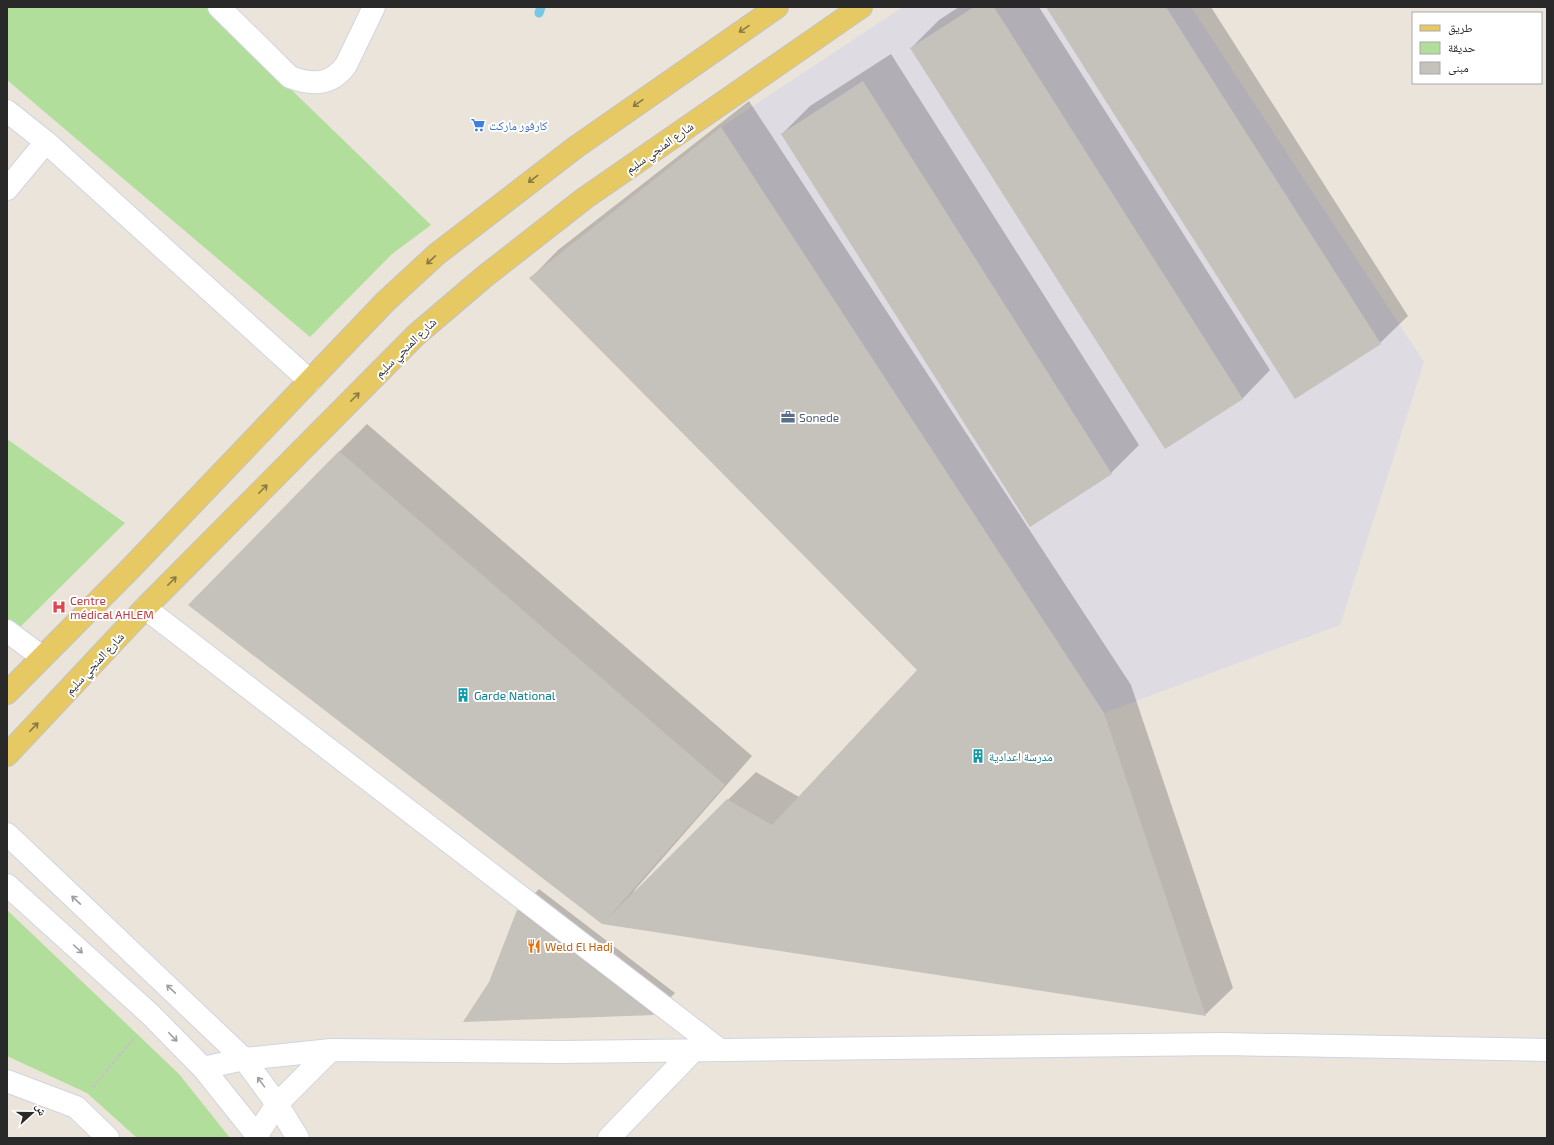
<svg xmlns="http://www.w3.org/2000/svg" width="1554" height="1145" viewBox="0 0 1554 1145" font-family="'Exo 2','Noto Naskh Arabic',sans-serif">
<style>
.industrial{fill:#dedbe3}
.green{fill:#b1de9b}
.shadow{fill:#0003}
.lines{fill:none;stroke-linecap:round;stroke-linejoin:round}
.stream{stroke:#74c8e6;stroke-width:9}
.building{fill:#c5c1bb}
.minor-casing{stroke:#d1d4e1;stroke-width:24}
.major-casing{stroke:#c3c3c3;stroke-width:24}
.path{stroke:#c3c3c3;stroke-width:2.5;stroke-dasharray:3 2;stroke-linecap:butt}
.minor{stroke:#fff;stroke-width:22}
.major{stroke:#e7c963;stroke-width:22}
.oneway{stroke:#887946}
.oneway2{stroke:#9f9f9f}
.labels{text-anchor:middle;dominant-baseline:central;stroke-width:4;stroke-linejoin:round;paint-order:stroke}
.shop-label{font-size:12px;fill:#366cbe;stroke:#fff;text-anchor:start}
.street-label{font-size:12px;fill:#292929;stroke:#fff}
.service-label{font-size:12px;fill:#4e5e75;stroke:#fff;text-anchor:start}
.health-label{font-size:12px;fill:#be3a42;stroke:#fff;text-anchor:start}
.culture-label{font-size:12px;fill:#0d838f;stroke:#fff;text-anchor:start}
.food-label{font-size:12px;fill:#c56008;stroke:#fff;text-anchor:start}
</style>
<rect width="100%" height="100%" fill="#eae4db"/>
<path class="industrial" d="M903 7H1191L1424 362 1340 625 1104 713 721 127Z"/>
<path class="green" d="M7 7H206L431 225 392 254 310 337 7 80Z
M7 439 125 523 7 640Z
M7 910 179 1074 230 1138H137L87 1093 7 1056Z"/>
<path class="shadow" d="M959 7H1039L1270 370 1243 398 1165 447 911 48 939 20Z
M1047 7H1211L1408 316 1380 343Z
M891 54 1139 445 1111 473 782 134 810 106Z
M749 101 1131 685 1233 988 1205 1015 602 923 339 452 367 424 752 756 634 891 635 892 756 772 799 797 918 670 531 278 558 250Z
M539 889 675 993 654 1014 465 1021 490 982 518 911Z"/>
<g class="lines">
<path class="stream" d="M539 13 541 7"/>
</g>
<path class="building" d="M974 7H994L1243 399 1165 449 910 48Z
M1046 7H1166L1381 344 1295 399Z
M863 81 1112 474 1030 527 781 134Z
M721 127 1104 713 1206 1016 602 924 188 605 339 451 725 785 606 920 727 799 772 825 917 670 529 278Z
M517 910 654 1015 463 1022 489 982Z"/>
<g class="lines">
<defs>
<path id="minor" d="M219 7 290 77C311 85 331 86 346 65L374 7
M7 111 46 142 310 381
M7 189 46 142
M145 608 720 1050
M7 631 42 657
M7 834 244 1059 277 1104 298 1138
M7 885 151 1015 203 1068 259 1138
M203 1068 244 1059 331 1050 561 1052 1223 1044 1547 1050
M7 1081 76 1107 108 1138
M257 1135 277 1104 331 1050
M609 1138 694 1050"/>
<path id="major" d="M7 693 131 568 386 301 437 254 576 147 777 7
M7 755 145 608 416 335 484 277 585 198 861 7"/>
</defs>
<use href="#minor" class="minor-casing"/>
<use href="#major" class="major-casing"/>
<path class="path" d="M93 1087 135 1037"/>
<use href="#minor" class="minor"/>
<use href="#major" class="major"/>
</g>
<defs><path id="oneway-shaft" d="M-6 0H5M1.5-3L5.5 0L1.5 3" fill="none" stroke-width="1.6" stroke-linecap="round" stroke-linejoin="round"/></defs>
<g class="oneway">
<use href="#oneway-shaft" transform="translate(744 29) rotate(146)"/>
<use href="#oneway-shaft" transform="translate(638 103) rotate(145)"/>
<use href="#oneway-shaft" transform="translate(533 179) rotate(143)"/>
<use href="#oneway-shaft" transform="translate(431 260) rotate(137)"/>
<use href="#oneway-shaft" transform="translate(355 397) rotate(-45)"/>
<use href="#oneway-shaft" transform="translate(263 489) rotate(-45)"/>
<use href="#oneway-shaft" transform="translate(172 581) rotate(-45)"/>
<use href="#oneway-shaft" transform="translate(34 727) rotate(-46)"/>
</g>
<g class="oneway2">
<use href="#oneway-shaft" transform="translate(76 900) rotate(-137)"/>
<use href="#oneway-shaft" transform="translate(78 949) rotate(42)"/>
<use href="#oneway-shaft" transform="translate(171 989) rotate(-137)"/>
<use href="#oneway-shaft" transform="translate(173 1037) rotate(46)"/>
<use href="#oneway-shaft" transform="translate(261 1082) rotate(-126)"/>
</g>
<defs>
<symbol id="supermarket-bare" viewBox="-9 -9 18 18"><path d="M-6-5.5h2.5l.6 2H6L4.5 2H-2.5L-4.4-4H-6ZM-1.5 3.2a1.3 1.3 0 1 0 .1 0ZM3 3.2a1.3 1.3 0 1 0 .1 0Z" fill="#3f7fe0" stroke="#fff" stroke-width="2.5" paint-order="stroke"/></symbol>
<symbol id="office-bare" viewBox="-9 -9 18 18"><path d="M-6-3h4V-5.5h4V-3h4V5H-6ZM-1-4.5V-3h2v-1.5ZM-6 0V1H6V0Z" fill="#5c6f8a" stroke="#fff" stroke-width="2.5" paint-order="stroke"/></symbol>
<symbol id="hospital-bare" viewBox="-9 -9 18 18"><path d="M-5-5h3v3.5h4V-5h3V5h-3V1.5h-4V5h-3Z" fill="#e0444e" stroke="#fff" stroke-width="2.5" paint-order="stroke"/></symbol>
<symbol id="building-bare" viewBox="-9 -9 18 18"><path d="M-4-6H4V6H1V3H-1V6H-4ZM-2.5-4.3h1.7v1.8h-1.7ZM.8-4.3h1.7v1.8H.8ZM-2.5-1h1.7V.8h-1.7ZM.8-1h1.7V.8H.8Z" fill="#0f9aa8" stroke="#fff" stroke-width="2.5" paint-order="stroke"/></symbol>
<symbol id="restaurant-bare" viewBox="-9 -9 18 18"><path d="M-5-6h1v4h1v-4h1v4h1v-4h1v5L-1.5 .5V6h-2V.5L-5-1ZM5-6V6H3V1.5H1.5Q1.5-4 5-6Z" fill="#e8710a" stroke="#fff" stroke-width="2.5" paint-order="stroke"/></symbol>
</defs>
<g fill-rule="evenodd">
<use href="#supermarket-bare" x="468" y="115" width="20" height="20"/>
<use href="#office-bare" x="778" y="407" width="20" height="20"/>
<use href="#hospital-bare" x="49" y="597" width="20" height="20"/>
<use href="#building-bare" x="453" y="685" width="20" height="20"/>
<use href="#building-bare" x="968" y="746" width="20" height="20"/>
<use href="#restaurant-bare" x="524" y="936" width="20" height="20"/>
</g>
<g class="labels">
<g class="shop-label">
<text x="489" y="125">كارفور ماركت</text>
</g>
<g class="street-label">
<text transform="translate(659 147) rotate(-35)">شارع المنجي سليم</text>
<text transform="translate(405 347) rotate(-44)">شارع المنجي سليم</text>
<text transform="translate(94 663) rotate(-47)">شارع المنجي سليم</text>
</g>
<g class="service-label">
<text x="799" y="417">Sonede</text>
</g>
<g class="health-label">
<text x="70" y="600">Centre<tspan x="70" dy="14">médical AHLEM</tspan></text>
</g>
<g class="culture-label">
<text x="474" y="695">Garde National</text>
<text x="989" y="756">مدرسة اعدادية</text>
</g>
<g class="food-label">
<text x="545" y="946">Weld El Hadj</text>
</g>
</g>
<rect width="1554" height="1145" fill="none" stroke="#292929" stroke-width="16"/>
<rect x="1412" y="12" width="130" height="72" fill="#ffffff" stroke="#a9a9a9"/>
<rect x="1420" y="25" width="20" height="6" fill="#e7c963" stroke="#a9a9a9"/>
<text x="1448" y="32" font-size="12" fill="#292929">طريق</text>
<rect x="1420" y="42" width="20" height="12" fill="#b1de9b" stroke="#a9a9a9"/>
<text x="1448" y="52" font-size="12" fill="#292929">حديقة</text>
<rect x="1420" y="62" width="20" height="12" fill="#c5c1bb" stroke="#a9a9a9"/>
<text x="1448" y="72" font-size="12" fill="#292929">مبنى</text>
<g transform="translate(32 1113) rotate(69)" stroke="#ffffff" stroke-width="3" paint-order="stroke">
<path d="M0-3L7 15L0 10L-7 15Z" fill="#292929"/>
<text y="-6" font-size="11" font-weight="bold" text-anchor="middle" fill="#292929">ش</text>
</g>
</svg>
